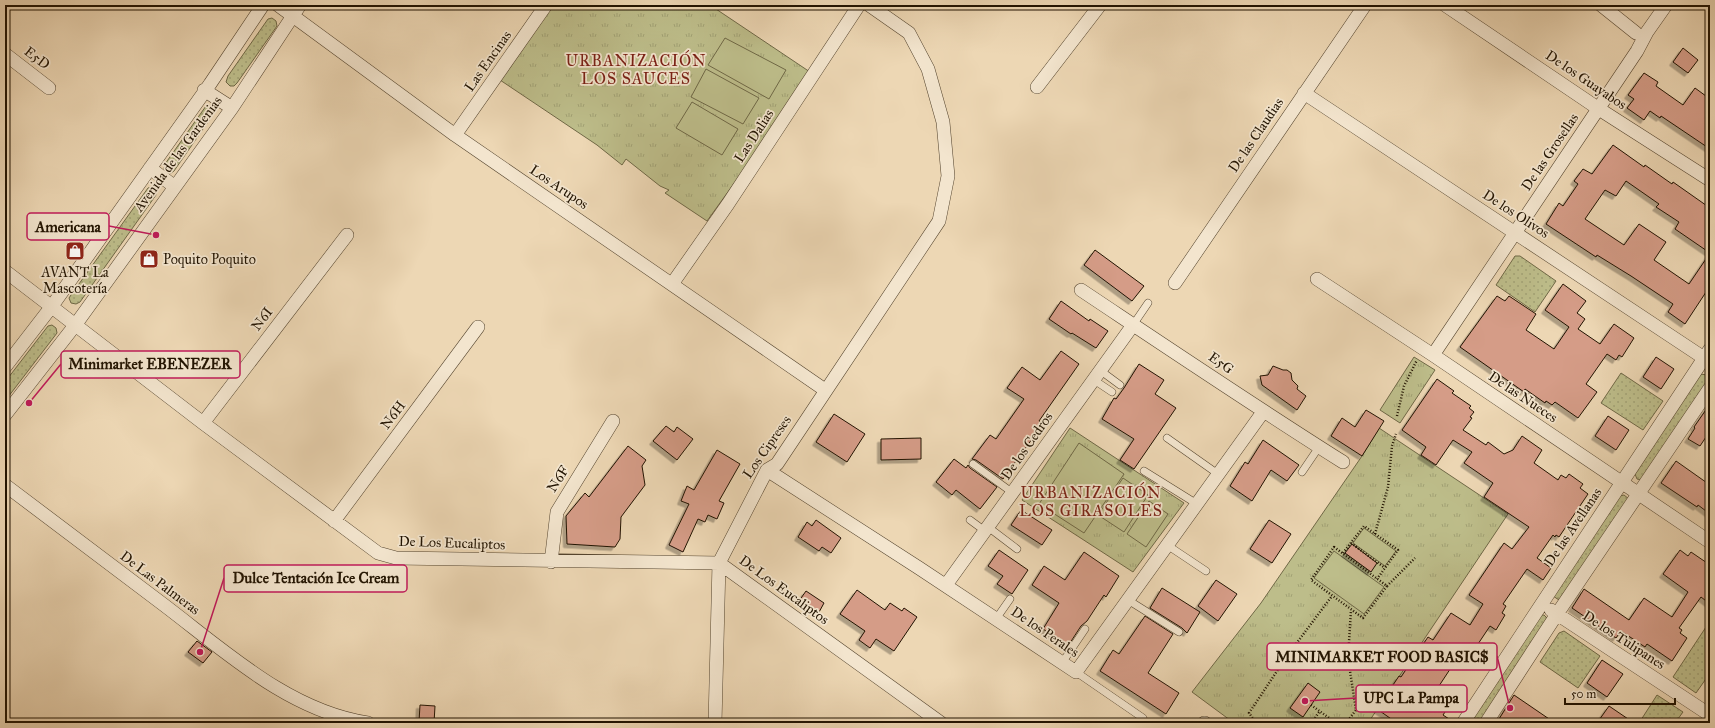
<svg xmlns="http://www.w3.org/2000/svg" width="1715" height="728" viewBox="0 0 1715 728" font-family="'IM FELL Great Primer',serif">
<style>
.grass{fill:url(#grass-dots);stroke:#6f6846}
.park{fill:url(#park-tufts);stroke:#6f6846}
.pitch{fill:#bdbd8a;stroke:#6f6846}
.building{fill:#d59c87;stroke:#211301;filter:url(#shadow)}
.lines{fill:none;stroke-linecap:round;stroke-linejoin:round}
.lane-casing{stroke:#54442e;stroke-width:8}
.street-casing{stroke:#54442e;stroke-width:14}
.path{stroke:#211301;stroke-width:2.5;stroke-dasharray:1 2;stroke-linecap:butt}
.lane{stroke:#f3e5ce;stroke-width:7}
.street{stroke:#f3e5ce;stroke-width:13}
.labels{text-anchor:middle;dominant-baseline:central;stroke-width:3.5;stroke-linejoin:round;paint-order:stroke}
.street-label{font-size:14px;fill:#211301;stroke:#f3e5ce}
.poi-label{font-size:14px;fill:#211301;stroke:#f3e5ce;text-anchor:start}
.quarter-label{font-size:16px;letter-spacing:1px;fill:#7a1f14;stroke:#f3e5ce}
.leader{fill:none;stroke:#c2185b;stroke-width:1.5}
.callout-dot{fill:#c2185b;stroke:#f3e5ce;stroke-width:1.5}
.callout{fill:#f3e5ce;stroke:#c2185b;stroke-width:1.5}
.callout-label{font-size:15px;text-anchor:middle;font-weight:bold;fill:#211301}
</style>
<defs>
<pattern id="grass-dots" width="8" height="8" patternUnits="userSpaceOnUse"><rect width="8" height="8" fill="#bdbd8a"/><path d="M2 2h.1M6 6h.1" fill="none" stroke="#a2a275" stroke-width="1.8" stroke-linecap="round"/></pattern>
<pattern id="park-tufts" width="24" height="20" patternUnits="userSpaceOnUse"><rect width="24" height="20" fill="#bdbd8a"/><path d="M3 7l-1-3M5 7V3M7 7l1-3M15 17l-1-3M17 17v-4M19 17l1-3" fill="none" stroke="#a2a275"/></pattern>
<filter id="shadow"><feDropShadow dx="-3.5" dy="3.5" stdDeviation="0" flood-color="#0004"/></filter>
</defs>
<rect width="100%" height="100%" fill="#edd7b4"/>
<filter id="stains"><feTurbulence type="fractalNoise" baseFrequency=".005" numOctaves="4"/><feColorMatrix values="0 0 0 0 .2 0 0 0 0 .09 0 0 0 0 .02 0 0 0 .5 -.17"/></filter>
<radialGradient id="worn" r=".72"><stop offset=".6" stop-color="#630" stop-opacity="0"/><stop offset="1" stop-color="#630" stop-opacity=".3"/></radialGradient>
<path class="grass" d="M272 18 276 21 277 26 237 83 234 86H230L226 82 228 76 268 19Z
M209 105 214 110V113L174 171 171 173H167L164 169 165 164 206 106Z
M151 187 155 190 156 195 80 302 76 304 71 303 69 298 71 295 148 188Z
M1515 256H1520L1556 281 1535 312 1496 285Z
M52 325 56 328 57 333 5 401V382L48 326Z
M1621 373 1663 401 1643 430 1601 403Z
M1700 374 1707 375 1709 381 1646 477 1641 480 1637 479 1635 474Z
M1624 495 1629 499 1559 600 1553 596 1620 496Z
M1541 615H1544L1548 619 1481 721H1477L1474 717Z
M1706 627 1710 630V673L1696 693 1673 677Z
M1564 631 1600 656 1578 688 1540 662 1559 633Z
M1657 695 1683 712 1675 723H1639Z"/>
<path class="park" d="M553 5H710L813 74 707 221 665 193 669 190 660 186 626 159 622 165 597 145 500 80Z
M1414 357 1435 370 1400 423 1380 410Z
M1070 428 1184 503 1133 572 1022 500Z
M1379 428 1508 514 1368 723H1234L1192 692 1261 603 1362 456Z"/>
<path class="pitch" d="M725 38 786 70 769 99 708 65Z
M706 69 759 98 743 124 691 97Z
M692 102 738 129 722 155 676 128Z
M1079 443 1124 474 1084 533 1039 504Z
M1123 478 1148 495 1124 532 1098 515Z
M1149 501 1168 514 1146 547 1127 534Z
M1364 528 1396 551 1385 566 1353 543Z
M1334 551 1384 587 1364 614 1314 578Z"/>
<path class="building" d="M1683 48 1698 60 1688 73 1673 62Z
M1644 73 1658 82 1656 86 1683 105 1695 88 1710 99V149L1661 116 1660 118 1650 111 1644 120 1627 108 1634 99 1628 95Z
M1613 145 1644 167 1645 165 1672 184 1673 182 1710 208V253L1675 229 1679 222 1656 207 1659 204 1626 181 1616 196 1605 190 1585 219 1624 245 1639 224 1666 242 1654 260 1689 284 1710 253V286L1685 324 1668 312 1673 304 1631 276 1597 255 1596 257 1546 224 1559 203 1563 206 1578 184 1574 181 1583 169 1592 174Z
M1095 250 1144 286 1132 301 1084 265Z
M1563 284 1586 301 1577 313 1585 319 1578 329 1600 344 1614 324 1634 338 1622 357 1619 355 1616 360 1607 354 1586 384 1597 392 1578 418 1555 402 1552 405 1546 401 1545 403 1525 389 1524 392 1460 347 1497 296 1505 301 1509 296 1536 314 1526 330 1554 349 1569 327 1545 310Z
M1061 301 1089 321 1090 319 1108 331 1096 348 1072 333 1071 334 1049 319Z
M1061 351 1079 364 1039 421 1043 424 1003 479 976 460 972 459 990 435 996 439 1024 399 1007 388 1022 367 1040 380Z
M1656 357 1674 369 1661 389 1643 377Z
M1139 364 1164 380 1155 394 1176 408 1134 469 1120 460 1134 439 1102 419 1114 398 1116 399 1124 388Z
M1273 366 1283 370H1287L1291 373 1292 380 1298 386 1297 389 1306 396 1297 410 1262 385 1260 376 1268 375Z
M1437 379 1454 391 1452 393 1471 406 1469 408 1474 412 1470 417 1472 418 1463 430 1486 445 1488 442 1504 454 1513 450 1522 436 1542 450 1534 463 1558 480 1561 475 1566 478 1569 474 1583 484 1580 488 1588 494 1559 537 1556 535 1555 537 1553 535 1537 558 1551 568 1543 580 1527 569 1503 604 1506 606 1502 613 1505 615 1496 630 1490 626 1470 656 1462 651 1437 689 1453 700 1443 715 1455 723H1397L1377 709 1399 676 1401 677 1428 637 1433 640 1451 613 1470 625 1483 604 1469 595 1504 543 1512 549 1529 527 1484 497 1493 483 1464 463 1472 452 1453 440 1436 465 1421 455 1426 447 1402 430Z
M1710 404V431L1700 446 1688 439 1695 428 1694 427Z
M1366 410 1384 421 1362 456 1331 436 1342 418 1355 427Z
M834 414 865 434 847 462 816 442Z
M1608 416 1629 430 1616 450 1595 436Z
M666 426 674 432 677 427 693 439 677 460 653 441Z
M921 438V459L881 460V439Z
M1263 440 1299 465 1287 481 1271 470 1252 501 1230 486 1245 462 1248 464Z
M628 446 646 460 642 466 645 485 621 517 620 539 615 547 567 544 566 516 585 493 589 497Z
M717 450 740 464 719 501 724 503 717 519 708 515 705 522 698 519 683 552 669 545 689 504 681 501 687 486 694 490Z
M954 459 966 468 968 465 970 468 997 487 980 509 956 490 952 495 936 482Z
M1676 461 1710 485V514L1698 505 1697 507 1661 483Z
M1021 510 1052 530 1042 545 1011 525Z
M816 520 841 538 831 553 822 547 819 551 798 537 807 522 812 526Z
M1269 520 1291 534 1272 563 1250 549Z
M1352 544 1377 563 1371 572 1345 553Z
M999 550 1028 570 1012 594 997 584 1003 576 988 566Z
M1680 550 1688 556 1691 552 1710 565V604L1701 597 1679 628 1682 630 1680 633 1687 638 1672 661 1647 644 1645 647 1621 631 1616 638 1572 608 1584 589 1629 620 1644 598 1672 617 1688 592 1663 574Z
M1084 552 1119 576 1106 597 1104 595 1087 621 1081 626 1068 646 1043 629 1059 603 1032 585 1044 566 1065 580Z
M1216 580 1237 594 1218 621 1198 606Z
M1162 588 1200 612 1187 633 1182 628 1150 608Z
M857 590 885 610 890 603 902 611 904 608 917 617 894 651 876 639 870 648 859 640 865 631 840 614Z
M806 591 824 603 818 614 799 601Z
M1145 616 1173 634 1148 673 1179 693 1166 714 1100 671 1113 650 1119 654Z
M197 641 212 652 203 663 188 652Z
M1602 660 1623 674 1607 697 1587 683Z
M1308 683 1320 692 1303 717 1290 708Z
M1514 695 1555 723H1505L1499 719Z
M420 705 435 706 434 723 419 722Z
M1609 706 1634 723H1597Z"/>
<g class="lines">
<defs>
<path id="lane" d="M1133 325 1148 303
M1101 371 1120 385
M1094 380 1112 392
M1167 438 1218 474
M973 464 1013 493
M1144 471 1197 504
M1302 472 1319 447
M970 520 985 531
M988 527 1017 549
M1167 545 1206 571
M1128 600 1179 632
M996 619 1010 599
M1062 663 1085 629
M1076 672 1143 718"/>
<path id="street" d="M278 5 455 135 825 390
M1445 5 1599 109 1710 180
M1601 5 1636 33
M5 54 49 88
M1037 87 1100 5
M204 90 232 108
M1304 93 1710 362
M455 135 546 5
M150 168 175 187
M5 271 203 423 378 553 396 558 719 563 941 723
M1317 279 1433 355 1710 542
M1175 283 1365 5
M672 284 728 204 859 5
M1081 290C1168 348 1254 406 1343 462
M1433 355 1637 51 1647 32 1666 5
M5 367 52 306 210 84 263 5
M5 415 76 324 232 108 300 5
M203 423 347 235
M767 470 919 568 1076 672 1263 412
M5 485C58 525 111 565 164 605 226 652 289 711 368 723
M334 521 478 327
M551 562 557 512 613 421
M946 585 1133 325
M1551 610 1710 715
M715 723 719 563 767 470 777 464 939 221 948 176 943 122 928 69 909 33 869 5
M1204 723H1205
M1463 723 1710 349
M1486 723 1557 614 1710 388"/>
</defs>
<use href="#lane" class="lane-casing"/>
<use href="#street" class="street-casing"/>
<path class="path" d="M1397 416 1404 386 1417 360
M1375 534 1388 487 1392 446 1396 434
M1351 543 1385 568
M1334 547 1387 586 1363 618 1311 580Z
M1343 553 1364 526 1398 550 1377 579
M1387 586 1415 558
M1287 656 1348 658
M1311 705 1336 723
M1315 718 1320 711
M1256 723 1249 713 1287 656 1332 596
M1346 723 1356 710 1348 658 1351 610"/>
<use href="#lane" class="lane"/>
<use href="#street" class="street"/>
</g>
<defs>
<symbol id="shop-square" viewBox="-11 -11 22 22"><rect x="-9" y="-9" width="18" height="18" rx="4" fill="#8f2418" stroke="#f3e5ce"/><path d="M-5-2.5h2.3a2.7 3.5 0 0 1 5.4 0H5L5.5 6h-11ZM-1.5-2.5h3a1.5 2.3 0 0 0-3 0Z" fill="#fff"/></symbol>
</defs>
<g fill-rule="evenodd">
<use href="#shop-square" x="64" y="240" width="22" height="22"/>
<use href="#shop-square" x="138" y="248" width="22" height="22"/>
</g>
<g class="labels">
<g class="street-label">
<text transform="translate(37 58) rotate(37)">E5D</text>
<text transform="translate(488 61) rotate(-55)">Las Encinas</text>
<text transform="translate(1586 80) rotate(34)">De los Guayabos</text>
<text transform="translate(1256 135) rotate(-56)">De las Claudias</text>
<text transform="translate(754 136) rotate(-57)">Las Dalias</text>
<text transform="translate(1550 152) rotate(-56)">De las Grosellas</text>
<text transform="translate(178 154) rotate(-54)">Avenida de las Gardenias</text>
<text transform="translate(559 187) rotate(34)">Los Arupos</text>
<text transform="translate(1516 214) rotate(33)">De los Olivos</text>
<text transform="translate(262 319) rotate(-53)">N6I</text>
<text transform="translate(1221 363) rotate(35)">E5G</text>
<text transform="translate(1523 397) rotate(34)">De las Nueces</text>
<text transform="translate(393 415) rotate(-53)">N6H</text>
<text transform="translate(1027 446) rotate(-55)">De los Cedros</text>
<text transform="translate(767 447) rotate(-55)">Los Cipreses</text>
<text transform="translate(558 479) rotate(-58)">N6F</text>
<text transform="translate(1573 527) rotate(-56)">De las Avellanas</text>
<text transform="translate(452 543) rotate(2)">De Los Eucaliptos</text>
<text transform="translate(160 583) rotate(37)">De Las Palmeras</text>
<text transform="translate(784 590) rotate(36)">De Los Eucaliptos</text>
<text transform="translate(1045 632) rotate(34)">De los Perales</text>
<text transform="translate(1624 640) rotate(33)">De los Tulipanes</text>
</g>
<g class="poi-label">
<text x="163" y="259">Poquito Poquito</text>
<text x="75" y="272" text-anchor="middle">AVANT La<tspan x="75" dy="16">Mascotería</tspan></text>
</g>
<g class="quarter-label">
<text x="636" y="60">URBANIZACIÓN<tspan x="636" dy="18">LOS SAUCES</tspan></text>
<text x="1091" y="492">URBANIZACIÓN<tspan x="1091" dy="18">LOS GIRASOLES</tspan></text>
</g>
</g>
<path class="leader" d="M156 235L109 226M29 403L61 364M200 652L224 578M1510 708L1497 656M1305 701L1356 698"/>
<g class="callout-dot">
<circle cx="156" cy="235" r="4"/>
<circle cx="29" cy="403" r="4"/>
<circle cx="200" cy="652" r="4"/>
<circle cx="1510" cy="708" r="4"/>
<circle cx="1305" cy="701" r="4"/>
</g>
<g class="callout">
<rect x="27" y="213" width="82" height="27" rx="4"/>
<rect x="61" y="351" width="179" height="27" rx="4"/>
<rect x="224" y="565" width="183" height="27" rx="4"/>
<rect x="1267" y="643" width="230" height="27" rx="4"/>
<rect x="1356" y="685" width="111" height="27" rx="4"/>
</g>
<g class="callout-label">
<text x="68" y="232">Americana</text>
<text x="150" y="369">Minimarket EBENEZER</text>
<text x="316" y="583">Dulce Tentación Ice Cream</text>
<text x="1382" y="662">MINIMARKET FOOD BASIC$</text>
<text x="1411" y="703">UPC La Pampa</text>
</g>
<rect width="1715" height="728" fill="none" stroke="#edd7b4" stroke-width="20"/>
<rect x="6" y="6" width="1703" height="716" fill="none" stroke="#211301" stroke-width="2"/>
<rect x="10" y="10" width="1695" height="708" fill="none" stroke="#211301"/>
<path d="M1565 698v6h110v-6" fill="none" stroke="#211301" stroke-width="2"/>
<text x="1571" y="698" font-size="12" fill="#211301" stroke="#f3e5ce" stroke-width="3" paint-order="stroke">50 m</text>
<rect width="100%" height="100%" filter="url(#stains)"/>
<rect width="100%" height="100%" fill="url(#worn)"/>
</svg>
